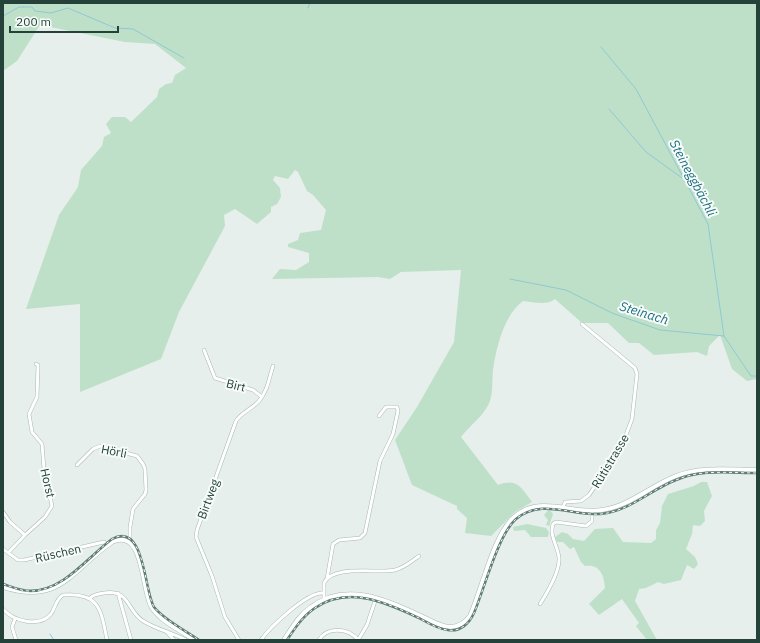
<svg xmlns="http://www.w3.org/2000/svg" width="760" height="643" viewBox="0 0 760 643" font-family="'IBM Plex Sans',sans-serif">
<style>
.green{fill:#bfe0c8}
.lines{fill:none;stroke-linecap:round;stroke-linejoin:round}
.stream{stroke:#8ec9d4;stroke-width:1}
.street-casing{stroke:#a8b8b2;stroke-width:4}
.secondary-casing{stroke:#a4bbb3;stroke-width:5}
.street{stroke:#fff;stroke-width:3}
.secondary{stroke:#fff;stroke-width:4}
.rail-casing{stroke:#5f7d75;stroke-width:2.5}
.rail{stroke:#f7fbf9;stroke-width:1;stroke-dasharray:3;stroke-linecap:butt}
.labels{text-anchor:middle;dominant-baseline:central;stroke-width:4;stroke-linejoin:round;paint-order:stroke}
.street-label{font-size:12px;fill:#24423a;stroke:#f7fbf9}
.water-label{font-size:13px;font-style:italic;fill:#1c6f80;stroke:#f7fbf9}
</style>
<rect width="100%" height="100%" fill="#e6efeb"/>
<path class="green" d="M3 3H757V379L747 381 732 369 720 335 709 346 707 356 697 352 654 355 639 343H629L608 323H582L555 299C547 306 533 302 523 301 504 315 496 348 493 370 492 380 493 392 490 401 485 415 470 425 461 437L498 485C517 478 521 487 532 502L515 512 491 536 465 533 467 518 457 509V506L412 485 395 440 417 407 454 342 461 270 401 272 390 279 378 277 272 279 280 269 296 270 309 262V253L288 247V244L298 240 300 233 321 230 326 210 313 195 307 191 298 172 295 170 288 179 275 176 273 180 280 188 281 197 277 204 271 207V212L257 224 235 209 224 215 225 226 179 312 161 359 80 392V304L26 309 59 215 78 187 81 170 102 146 104 137 111 133 106 124 112 117H125L131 122 157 97 159 89 166 84 172 83 175 75 186 68 155 44 125 42 40 25 17 61 3 71Z
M701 482H707L712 496 704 511 705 521 700 526 693 525 692 534 686 549 695 557 698 564 694 569 687 565 681 580 664 584 658 582 646 588 639 589 635 601 657 640H647L636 626 639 623 622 599 599 615 589 604 605 588C604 575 600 564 585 566L581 562 574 547 570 549 563 542H557L555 537 562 532 568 534 573 539 584 541 595 529 613 528 623 542 651 543 656 539V530L660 523 662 506 668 494 694 486Z
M549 509 553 514 549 526 546 525 548 520 544 515Z
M527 524 546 528 549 532 548 537H531L525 530 514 531 513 527Z"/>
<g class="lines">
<path class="stream" d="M308 8 310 3
M3 16 19 7H32L35 11 51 13 68 8 115 28 133 29 184 58
M601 47 636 89 708 224 724 336
M609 109 646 152 682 178
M510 279 566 290 612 313 660 330 724 336 751 376H757
M50 634 54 640"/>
<defs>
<path id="street" d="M204 350 215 378 253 390 262 397
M77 465 93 449 100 446 137 456 143 464 145 469 146 490 145 494 133 509 130 527V542
M563 507 565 502 581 501 589 495 621 448 632 419 637 374 635 368 582 324
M3 512 10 522 25 535 9 552
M25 535 45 517 52 506 44 469 42 444 32 432 29 414 37 397 38 365 36 364
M3 549 18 560H24L104 542 109 545
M327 579 333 544 339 540 360 538 365 533 380 461 393 434 398 411 397 407H386L379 416
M118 593 131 640
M90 598C94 594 99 594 104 593 130 589 127 611 143 621 156 629 172 633 186 640
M324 599V583C333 564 378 574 395 570 404 568 411 562 419 556
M540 604C547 593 560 571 559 558 558 546 549 536 553 524L556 522 586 526 592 521V511
M3 609C13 621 39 628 51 614 56 607 55 600 63 595 99 592 101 609 107 640
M15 619 12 627 16 640
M166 631 174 640
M239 640 225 617 212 576 196 537 197 530 236 421C242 412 252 409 259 401 268 390 269 378 273 366
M261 640C270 627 307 592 323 593
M319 640C327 626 349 628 358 640
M358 640 367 625 376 598"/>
<path id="secondary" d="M3 587C61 605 70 571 112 542 145 527 141 591 152 608 161 622 181 630 194 640
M284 640C292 628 299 615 311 607 346 581 386 600 421 616 430 620 440 627 450 627 459 627 465 623 470 616 482 589 493 538 512 519 538 493 571 515 602 510 630 506 650 486 676 476 701 466 730 470 757 470"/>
</defs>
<use href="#street" class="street-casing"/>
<use href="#secondary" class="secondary-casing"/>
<use href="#street" class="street"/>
<use href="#secondary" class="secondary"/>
<defs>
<path id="rail" d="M3 584C12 587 21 591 30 591 63 591 87 558 112 539 145 521 144 591 154 607 163 619 186 631 199 640
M287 640C295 628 303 616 315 608 349 585 387 603 419 618 428 623 438 629 448 630 460 632 469 624 474 613 484 590 498 535 516 519 541 498 572 516 601 514 630 511 650 490 676 480 701 469 730 473 757 473"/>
</defs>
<use href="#rail" class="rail-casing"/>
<use href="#rail" class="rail"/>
</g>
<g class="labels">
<g class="street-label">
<text transform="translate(236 385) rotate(14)">Birt</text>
<text transform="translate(114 451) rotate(11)">Hörli</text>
<text transform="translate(610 461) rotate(-59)">Rütistrasse</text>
<text transform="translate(48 483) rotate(77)">Horst</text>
<text transform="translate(208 499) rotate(-70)">Birtweg</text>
<text transform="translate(58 553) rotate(-13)">Rüschen</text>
</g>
<g class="water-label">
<text transform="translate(693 178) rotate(62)">Steineggbächli</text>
<text transform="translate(644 313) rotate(17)">Steinach</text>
</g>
</g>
<rect width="760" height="643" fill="none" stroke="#24423a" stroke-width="8"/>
<path d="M10 26v6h108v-6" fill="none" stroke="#24423a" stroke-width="2"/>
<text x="16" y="26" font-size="12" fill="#24423a" stroke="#f7fbf9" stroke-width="3" paint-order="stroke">200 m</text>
</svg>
